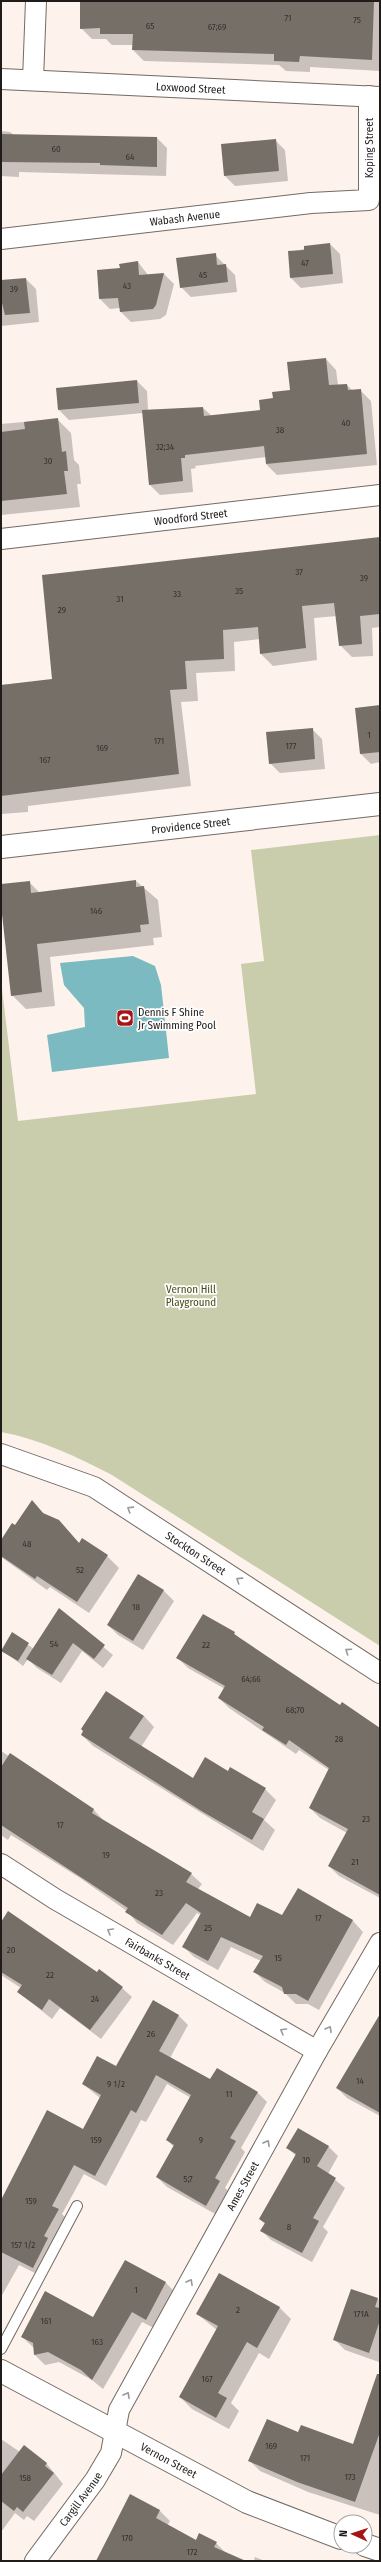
<svg xmlns="http://www.w3.org/2000/svg" width="381" height="2562" viewBox="0 0 381 2562" font-family="'Fira Sans Condensed',sans-serif">
<style>
.green{fill:#c9cdab}
.water{fill:#7abac0}
.shadow{fill:#0003}
.building{fill:#766f68}
.lines{fill:none;stroke-linecap:round;stroke-linejoin:round}
.lane-casing{stroke:#726a64;stroke-width:12}
.street-casing{stroke:#726a64;stroke-width:22}
.secondary-casing{stroke:#726a64;stroke-width:24}
.lane{stroke:#fff;stroke-width:10}
.street{stroke:#fff;stroke-width:20}
.secondary{stroke:#fff;stroke-width:22}
.oneway{stroke:#9b9998}
.labels{text-anchor:middle;dominant-baseline:central;stroke-width:3.5;stroke-linejoin:round;paint-order:stroke}
.number-label{font-size:9px;fill:#36312e}
.street-label{font-size:11px;fill:#201c1a;stroke:#fff}
.poi-label{font-size:11px;fill:#201c1a;stroke:#fff;text-anchor:start}
.park-label{font-size:11px;fill:#494d16;stroke:#fff}
</style>
<rect width="100%" height="100%" fill="#fdf2ec"/>
<path class="green" d="M380 835V1646L112 1475C77 1457 40 1439 1 1432V981L18 1121 256 1094 241 964 264 961 251 850Z"/>
<path class="water" d="M133 956 155 966 161 985 169 1058 52 1072 47 1035 85 1027 84 1008 64 985 60 963Z"/>
<path class="shadow" d="M81 1H380V71L310 67V72L286 71 279 65 144 61 133 50 134 45H112L106 39H92L81 28Z
M1 131 10 132 14 135 157 138 167 148 166 176 19 172V177L1 176V183Z
M275 140 285 150 288 181 235 186 225 176 223 145Z
M330 244 340 254 343 283 301 288 291 278 289 252Z
M215 255 235 275 237 292 191 297 181 287Z
M138 262 148 275 164 274 174 284 166 315 160 319 131 322 121 312 120 308 110 309 100 299 121 269Z
M26 279 36 289 39 322 1 326V282Z
M326 359 336 370 338 385H347L353 391 360 390 371 401 377 465 277 475 266 464V457L195 466 196 468 191 469 193 492 160 495 149 484 143 413 69 420 59 410 137 381 147 391 148 410 203 408 212 416 261 411 274 399 291 391Z
M57 419 71 433 74 460 79 465 81 484H77L80 507 1 515V424Z
M380 539V627L372 628 373 656 352 657 340 645 337 616 314 618 317 660 273 666 261 654 260 639 234 642 235 671 196 673 198 701 181 702 191 786 28 806V812L1 814V685L53 680Z
M380 706V762L371 764 361 754Z
M312 729 322 739 325 769 280 773 270 763Z
M136 881 158 900 162 937 153 938 154 945 50 957 55 1006 26 1009 12 995 1 885 29 882 40 893Z
M32 1501 46 1516 59 1521 80 1544 107 1556 119 1568 89 1613 50 1587 47 1590 1 1557V1542L16 1526Z
M139 1575 164 1591 174 1601 143 1650 118 1635 108 1625Z
M59 1610 113 1655 103 1668 82 1651 61 1683 37 1668 28 1659 23 1666 2 1650 12 1634 34 1649Z
M234 1633 241 1640 341 1706 380 1729V1898L339 1876 329 1866 347 1833 320 1818 310 1808 329 1770 299 1750 296 1754 229 1708 219 1698 225 1689 188 1668 178 1658Z
M144 1716 154 1727 141 1747 194 1779 228 1772 265 1789 276 1800 264 1820 275 1830 263 1851 93 1746 82 1735Z
M1 1751 94 1810 104 1821 191 1874 202 1884 198 1889 251 1919 283 1916 298 1889 353 1921 363 1932 319 2010 308 2004H296L285 1993 265 1982 255 1972 261 1961 231 1947 218 1970 194 1957 184 1947 201 1915 197 1913 173 1945 137 1923 127 1911 80 1878 11 1835 8 1840 1 1835Z
M1 1924 97 1973 122 1988 132 1997 101 2039 60 2008 52 2019 18 1992 21 1988 1 1975Z
M178 2015 188 2025 170 2058 211 2081 257 2092 267 2102 241 2148 245 2152 225 2188 230 2192 217 2215 167 2187 157 2177 174 2147 167 2140 191 2098 167 2084 146 2122 141 2120 106 2186 84 2174 62 2214 68 2220 43 2277 19 2265 1 2297V2202L83 2130 100 2098 83 2084 117 2067Z
M380 2015V2116L347 2098 337 2088Z
M328 2146 338 2156 328 2174 345 2188 323 2227 328 2232 312 2262 271 2240 261 2230 265 2224 260 2219 296 2156 288 2148Z
M165 2282 175 2292 156 2329 142 2322 103 2389 92 2380 59 2362 45 2365 35 2355 34 2348 22 2337 94 2318Z
M378 2299 380 2301 379 2362 345 2350 335 2340Z
M279 2307 291 2319 269 2359 259 2353 231 2403 239 2411 229 2429 192 2409 180 2397 217 2330 197 2314Z
M380 2381V2515L308 2492 260 2471 250 2461 299 2433 353 2445Z
M1 2439 20 2452 24 2447 47 2464 63 2484 34 2521 27 2516 24 2520 15 2513 1 2532Z
M159 2510 170 2521 167 2526 196 2541 216 2543 227 2554 245 2561H97Z
M255 2557 265 2561H254Z"/>
<path class="building" d="M80 1H374L372 60 300 56 299 62 274 61V54L132 50 133 34H100V28L80 29Z
M1 134 157 137V167L100 165V163L1 162Z
M276 139 279 171 224 176 221 144Z
M330 243 333 274 290 278 288 251 304 250V246Z
M216 253 217 265 226 264 228 282 180 288 176 258Z
M138 261 139 275 164 273 156 305 153 309 120 312 118 298 99 299 97 270 120 268 119 264Z
M26 278 30 313 5 315 1 299V280Z
M326 358 329 385 347 384 348 390 361 389 367 454 266 464 264 446 185 455V458H181L183 481 149 485 142 410 203 407 204 416 260 410 259 400 273 398 272 392 290 390 287 362Z
M137 380 139 403 58 410 56 388Z
M58 418 62 452 66 451 68 471H64L67 494 1 501V432L25 429 24 422Z
M380 537V614L360 616 362 644 339 646 334 603 302 606 306 648 260 654 258 627 223 630 224 659 185 661 187 689 170 690 179 774 1 796V685L52 679 42 575Z
M380 705V752L360 754 355 708Z
M313 728 315 759 269 764 266 732Z
M136 880V887L144 886 149 924 140 925 141 932 37 944 42 992 11 996 1 905V884L30 881 31 893Z
M32 1500 43 1513 59 1520 79 1543 82 1538 108 1555 77 1602 37 1576 35 1579 1 1556V1540L12 1523 15 1525Z
M138 1574 164 1590 133 1641 107 1625Z
M59 1608 105 1645 94 1659 73 1643 52 1675 26 1659Z
M203 1614 235 1632 234 1634 277 1663 340 1705 342 1702 380 1728V1895L328 1866 348 1829 309 1808 329 1768 289 1740 286 1745 262 1730 264 1727 218 1698 225 1686 176 1658Z
M12 1632 29 1643 18 1661 1 1651Z
M106 1691 144 1716 129 1738 193 1778 205 1757 228 1771 230 1767 266 1788 252 1812 264 1819 252 1840 203 1812 81 1735 83 1731 81 1729Z
M10 1753 94 1809 92 1813 192 1873 186 1882 250 1917 257 1903 282 1915 298 1888 353 1920 308 2001 296 1994H284L282 1987 253 1972 263 1956 221 1937 208 1961 182 1947 201 1913 186 1903 162 1935 125 1912 128 1908 1 1825V1767Z
M8 1911 97 1972 99 1969 123 1987 90 2030 49 1999 42 2010 17 1992 22 1985 1 1972V1922Z
M153 2000 179 2015 159 2051 210 2079 217 2068 258 2092 230 2138 236 2141 215 2178 220 2181 206 2206 156 2177 174 2145 166 2140 191 2095 156 2075 136 2113 131 2110 95 2176 74 2165 52 2206 59 2209 44 2236 48 2238 33 2268 1 2252V2200L47 2110 83 2129 101 2095 82 2084 97 2056 116 2066Z
M380 2014V2113L336 2088Z
M298 2128 329 2146 317 2166 336 2178 313 2218 319 2221 302 2253 260 2231 265 2223 259 2219 296 2154 286 2148Z
M125 2260 166 2282 146 2320 132 2312 92 2380 81 2370 48 2352 34 2355 33 2343 21 2337 45 2291 93 2317Z
M219 2273 280 2307 257 2348 247 2342 218 2393 227 2398 216 2418 179 2397 218 2326 196 2314Z
M351 2289 378 2298 375 2307 380 2308V2320L369 2353 333 2340Z
M377 2374H380V2432L355 2502 297 2482 248 2461 267 2419 298 2432 301 2425 353 2444Z
M24 2445 47 2463 45 2466 54 2473 23 2512 17 2507 14 2511 1 2501V2475Z
M130 2494 160 2510 156 2518 196 2540 199 2533 217 2542 214 2547 246 2561H96Z"/>
<g class="lines">
<defs>
<path id="lane" d="M1 2349 77 2206"/>
<g id="street">
<path id="s1" d="M1 79 380 97"/>
<path d="M33 80 36 1"/>
<path id="s2" d="M1 239 311 203 369 200V96"/>
<path id="s3" d="M1 539 380 495"/>
<path id="s4" d="M1 1454 94 1487 380 1673"/>
<path id="s5" d="M1 1864 55 1899 317 2051"/>
<path id="s6" d="M35 2561 95 2480 111 2453 119 2410 317 2051 380 1943"/>
</g>
<g id="secondary">
<path id="s7" d="M1 847 380 804"/>
<path id="s8" d="M1 2371 247 2502 341 2538"/>
<path d="M365 2545 380 2550"/>
</g>
</defs>
<use href="#lane" class="lane-casing"/>
<use href="#street" class="street-casing"/>
<use href="#secondary" class="secondary-casing"/>
<use href="#lane" class="lane"/>
<use href="#street" class="street"/>
<use href="#secondary" class="secondary"/>
</g>
<defs><path id="oneway-chevron" d="M-2-3.5L2.5 0L-2 3.5" fill="none" stroke-width="1.6" stroke-linecap="round" stroke-linejoin="round"/></defs>
<g class="oneway">
<use href="#oneway-chevron" transform="translate(130 1509) rotate(-148)"/>
<use href="#oneway-chevron" transform="translate(239 1580) rotate(-147)"/>
<use href="#oneway-chevron" transform="translate(348 1651) rotate(-146)"/>
<use href="#oneway-chevron" transform="translate(110 1931) rotate(-150)"/>
<use href="#oneway-chevron" transform="translate(329 2029) rotate(-60)"/>
<use href="#oneway-chevron" transform="translate(283 2031) rotate(-150)"/>
<use href="#oneway-chevron" transform="translate(267 2143) rotate(-61)"/>
<use href="#oneway-chevron" transform="translate(190 2282) rotate(-61)"/>
<use href="#oneway-chevron" transform="translate(127 2395) rotate(-61)"/>
</g>
<defs>
<symbol id="stadium-square" viewBox="-11 -11 22 22"><rect x="-9" y="-9" width="18" height="18" rx="4" fill="#a81414" stroke="#fff"/><path d="M0-5a6.5 5 0 1 0 0 10a6.5 5 0 1 0 0-10ZM-3.5-1.8h7v3.6h-7Z" fill="#fff"/></symbol>
</defs>
<g fill-rule="evenodd">
<use href="#stadium-square" x="115" y="1008" width="20" height="20"/>
</g>
<g class="labels">
<g class="number-label">
<text x="288" y="18">71</text>
<text x="357" y="20">75</text>
<text x="150" y="26">65</text>
<text x="217" y="27">67;69</text>
<text x="56" y="149">60</text>
<text x="130" y="157">64</text>
<text x="305" y="263">47</text>
<text x="203" y="275">45</text>
<text x="127" y="286">43</text>
<text x="14" y="289">39</text>
<text x="346" y="423">40</text>
<text x="280" y="430">38</text>
<text x="165" y="447">32;34</text>
<text x="48" y="461">30</text>
<text x="299" y="572">37</text>
<text x="364" y="578">39</text>
<text x="239" y="591">35</text>
<text x="177" y="594">33</text>
<text x="120" y="599">31</text>
<text x="62" y="610">29</text>
<text x="369" y="735">1</text>
<text x="159" y="741">171</text>
<text x="291" y="746">177</text>
<text x="102" y="748">169</text>
<text x="45" y="760">167</text>
<text x="96" y="911">146</text>
<text x="27" y="1544">48</text>
<text x="80" y="1570">52</text>
<text x="136" y="1607">18</text>
<text x="54" y="1644">54</text>
<text x="206" y="1645">22</text>
<text x="251" y="1679">64;66</text>
<text x="295" y="1710">68;70</text>
<text x="339" y="1739">28</text>
<text x="366" y="1819">23</text>
<text x="60" y="1825">17</text>
<text x="106" y="1855">19</text>
<text x="355" y="1862">21</text>
<text x="159" y="1893">23</text>
<text x="318" y="1918">17</text>
<text x="208" y="1928">25</text>
<text x="11" y="1950">20</text>
<text x="278" y="1958">15</text>
<text x="50" y="1975">22</text>
<text x="95" y="1999">24</text>
<text x="151" y="2034">26</text>
<text x="360" y="2081">14</text>
<text x="116" y="2084">9 1/2</text>
<text x="229" y="2094">11</text>
<text x="96" y="2140">159</text>
<text x="201" y="2140">9</text>
<text x="306" y="2160">10</text>
<text x="188" y="2179">5;7</text>
<text x="31" y="2201">159</text>
<text x="289" y="2227">8</text>
<text x="23" y="2245">157 1/2</text>
<text x="136" y="2290">1</text>
<text x="238" y="2310">2</text>
<text x="361" y="2314">171A</text>
<text x="46" y="2321">161</text>
<text x="97" y="2342">163</text>
<text x="207" y="2379">167</text>
<text x="271" y="2446">169</text>
<text x="305" y="2458">171</text>
<text x="350" y="2477">173</text>
<text x="25" y="2478">158</text>
<text x="127" y="2538">170</text>
<text x="192" y="2552">172</text>
</g>
<g class="street-label">
<text stroke="none"><textPath href="#s1" startOffset="190">Loxwood Street</textPath></text>
<text transform="translate(369 148) rotate(-90)">Koping Street</text>
<text stroke="none"><textPath href="#s2" startOffset="185">Wabash Avenue</textPath></text>
<text stroke="none"><textPath href="#s3" startOffset="191">Woodford Street</textPath></text>
<text stroke="none"><textPath href="#s7" startOffset="191">Providence Street</textPath></text>
<text stroke="none"><textPath href="#s4" startOffset="220">Stockton Street</textPath></text>
<text stroke="none"><textPath href="#s5" startOffset="183">Fairbanks Street</textPath></text>
<text stroke="none"><textPath href="#s6" startOffset="432">Ames Street</textPath></text>
<text stroke="none"><textPath href="#s8" startOffset="190">Vernon Street</textPath></text>
<text stroke="none"><textPath href="#s6" startOffset="77">Cargill Avenue</textPath></text>
</g>
<g class="poi-label">
<text x="138" y="1012">Dennis F Shine<tspan x="138" dy="13">Jr Swimming Pool</tspan></text>
</g>
<g class="park-label">
<text x="191" y="1289">Vernon Hill<tspan x="191" dy="13">Playground</tspan></text>
</g>
</g>
<rect width="381" height="2562" fill="none" stroke="#201c1a" stroke-width="4"/>
<g transform="translate(353 2534) rotate(273)"><circle r="19" fill="#ffffff" stroke="#a6a4a3"/>
<path d="M0-3L7 15L0 10L-7 15Z" fill="#a81414"/>
<text y="-6" font-size="11" font-weight="bold" text-anchor="middle" fill="#201c1a">N</text>
</g>
</svg>
